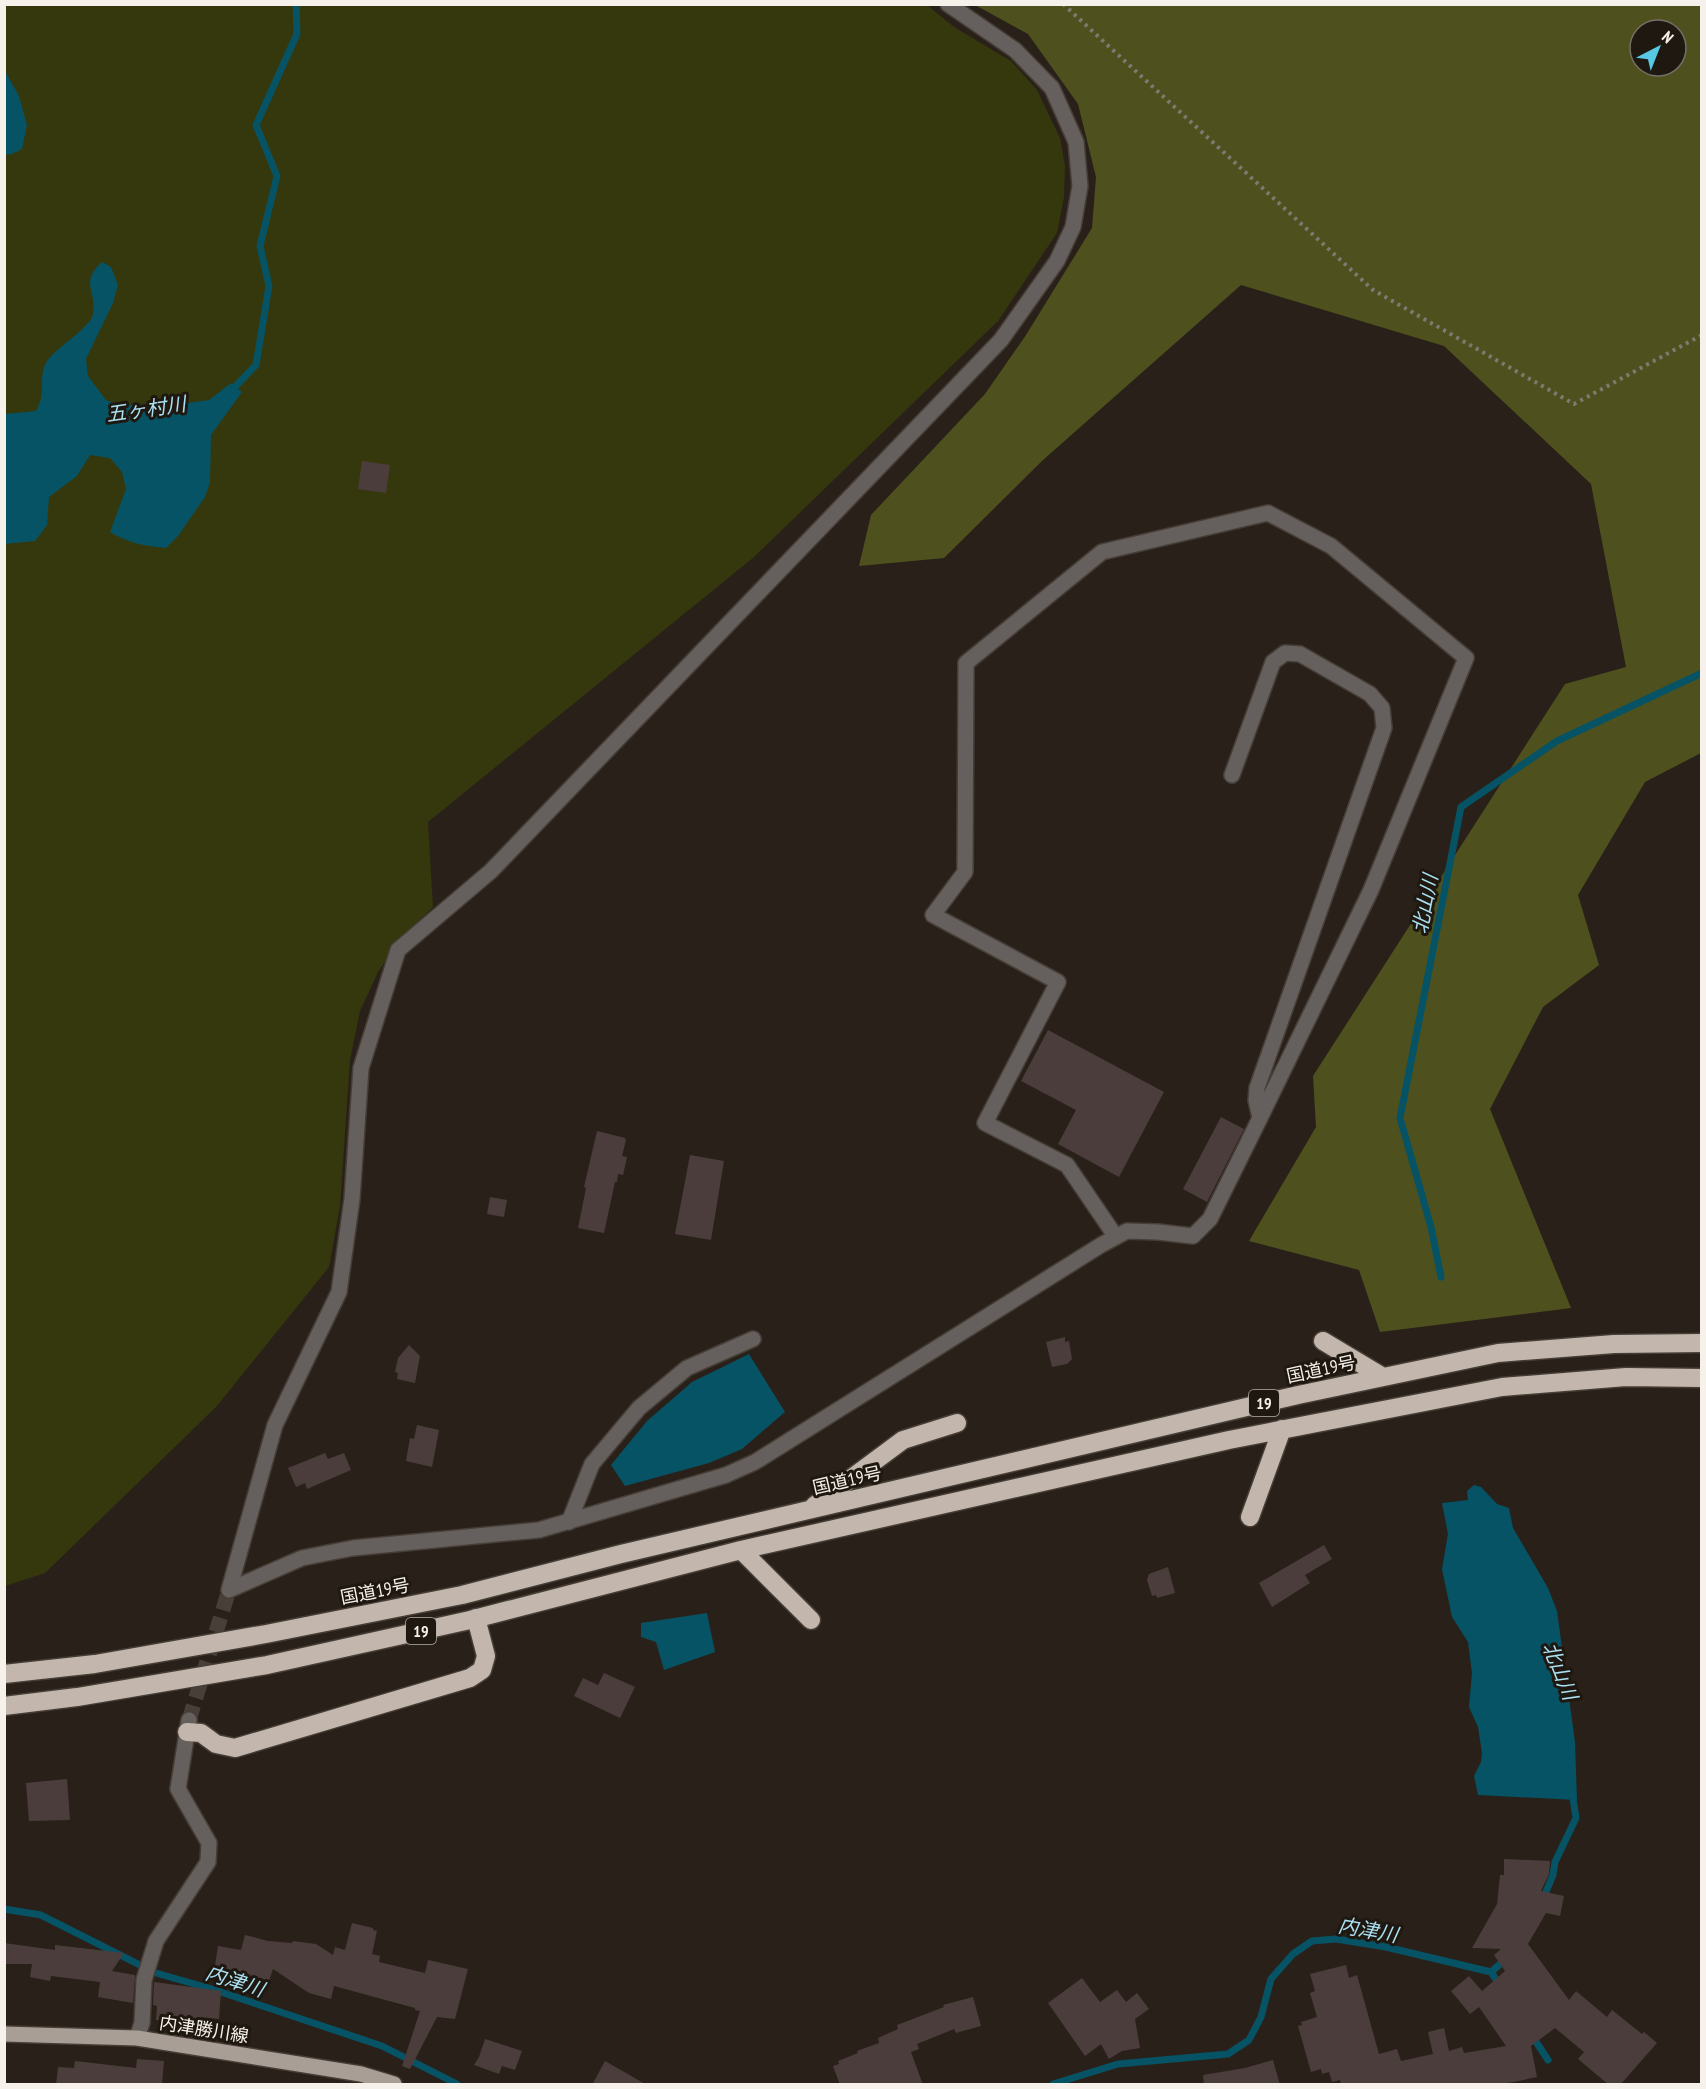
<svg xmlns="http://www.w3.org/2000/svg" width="1706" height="2089" viewBox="0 0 1706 2089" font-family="'PT Sans Narrow','Noto Sans JP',sans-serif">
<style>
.green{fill:#35380d}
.forest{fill:#4e511e;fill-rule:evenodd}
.water{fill:#065365}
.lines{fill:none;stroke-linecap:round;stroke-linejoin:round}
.stream{stroke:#065365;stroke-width:7}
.building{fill:#4b3d3c}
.minor-tunnel{stroke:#484038;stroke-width:15;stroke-dasharray:15 8;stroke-linecap:butt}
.minor-casing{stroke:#463e36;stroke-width:18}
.major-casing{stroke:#463e36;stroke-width:18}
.highway-casing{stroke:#463e36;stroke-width:21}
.path{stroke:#807972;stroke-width:4;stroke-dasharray:3 4.5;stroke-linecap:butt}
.minor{stroke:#65605d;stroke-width:15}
.major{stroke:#a99e96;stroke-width:15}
.highway{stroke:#c3b7ad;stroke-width:18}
.labels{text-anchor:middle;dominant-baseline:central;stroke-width:6;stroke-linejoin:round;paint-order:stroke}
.shield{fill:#1f1810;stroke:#b6b0a9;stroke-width:1.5}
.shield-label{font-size:16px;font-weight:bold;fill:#f6f1eb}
.street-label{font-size:18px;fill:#f6f1eb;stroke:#1f1810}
.water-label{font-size:20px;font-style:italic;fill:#aae0f2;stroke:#1f1810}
</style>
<rect width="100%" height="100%" fill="#292119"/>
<path class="green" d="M5 5H927L954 27 1011 61 1037 90 1060 138 1065 166 1064 197 1057 233 998 321 754 557 428 822 433 907 400 940 378 972 360 1011 350 1060 340 1206 329 1267 216 1407 45 1573 5 1586Z"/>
<path class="forest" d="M975 5H1701V753L1645 782 1578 895 1599 965 1543 1007 1490 1109 1571 1308 1380 1332 1359 1270 1249 1241 1316 1127 1313 1076 1565 684 1626 667 1591 484 1444 346 1241 285 1043 460 944 558 859 566 871 515 985 394 1026 335 1092 228 1096 177 1078 104 1028 34ZM1640 30H1676V66H1640Z"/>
<path class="water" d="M4 69 19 96 27 125 22 149 12 154 5 155Z
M102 262 111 267 118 285 113 303 86 359 88 376 106 400 118 405 181 404 209 400 231 383 242 392 211 435 210 482 205 497 178 536 166 548C145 546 128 543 110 532L126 489 122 472 110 458 90 455 77 476 49 497 47 525 35 541 5 544V414L36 411C38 407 40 402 41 398 43 386 40 371 47 361 56 348 92 326 93 314 97 290 79 283 102 262Z
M749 1354 785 1412 742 1449 709 1463 625 1486 611 1465 647 1421 692 1382Z
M1474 1485 1481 1487 1497 1504 1509 1508 1513 1528 1548 1588 1557 1611 1575 1742 1577 1800 1478 1795 1474 1776 1481 1762 1482 1753 1478 1727 1469 1707 1472 1673 1468 1642 1452 1617 1442 1569 1448 1534 1442 1503 1468 1500 1467 1491Z
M707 1613 715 1652 664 1670 656 1642 641 1637V1623Z"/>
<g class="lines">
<path class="stream" d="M229 393 256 365 269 286 260 246 277 176 256 125 297 34 296 4
M1441 1277 1431 1227 1400 1118 1461 807 1557 741 1702 673
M1543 1899 1553 1875 1555 1862 1576 1818 1572 1792
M4 1909 41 1915 156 1973 212 1989 382 2046 457 2084
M1491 1972 1507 1958
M1531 2034 1548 2060
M1053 2084 1118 2064 1228 2054 1249 2040 1261 2017 1271 1979 1293 1954 1312 1941 1336 1939 1386 1947 1491 1972 1501 1987"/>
</g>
<path class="building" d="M362 461 390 465 386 493 358 489Z
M1048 1030 1164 1092 1119 1177 1058 1144 1076 1110 1021 1081Z
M1221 1117 1244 1129 1207 1202 1183 1189Z
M597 1131 625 1138 626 1140 622 1156 627 1157 623 1175 618 1174 617 1182H615L604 1233 578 1228 586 1188 584 1187Z
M690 1155 724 1161 711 1240 675 1234Z
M490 1197 507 1200 504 1217 487 1214Z
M1065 1337V1342L1069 1341 1072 1359 1067 1364 1052 1367 1046 1342Z
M409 1345 420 1356 415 1383 397 1379 398 1373 395 1372 398 1358Z
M417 1425 439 1430 432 1467 406 1461 410 1438 414 1439Z
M325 1453 328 1459 344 1453 351 1470 307 1489 305 1483 296 1487 288 1468Z
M1324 1545 1332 1559 1305 1575 1310 1583 1272 1607 1259 1583Z
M1168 1567 1175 1593 1157 1598 1156 1595 1152 1596 1147 1580 1149 1574Z
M604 1673 635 1687 620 1718 574 1696 583 1678 598 1685Z
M67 1779 70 1820 29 1821 26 1783Z
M1504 1859 1550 1861 1549 1874 1541 1891 1564 1896 1560 1916 1546 1913 1528 1944 1569 2000 1576 1991 1607 2017 1612 2010 1642 2034 1644 2032 1657 2043 1620 2085H1609L1578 2059 1584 2052 1555 2028 1531 2046 1537 2077 1514 2082 1490 2085H1341L1340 2080 1332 2082 1329 2072 1322 2074 1321 2069 1311 2072 1298 2026 1302 2025 1301 2022 1317 2017 1310 1993 1315 1991 1310 1974 1346 1965 1349 1978 1357 1975 1379 2054 1397 2049 1401 2061 1433 2054 1428 2032 1444 2028 1449 2051 1462 2047 1464 2053 1506 2046 1479 2007 1470 2014 1451 1991 1469 1976 1482 1991 1505 1971 1494 1955 1501 1949 1472 1948 1497 1904 1500 1875H1504Z
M352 1923 373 1928V1930L377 1931 372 1954 380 1956 379 1962 425 1973 428 1960 468 1969 455 2019 437 2017 410 2069 402 2066 420 2011 415 2010V2008L334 1986 331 1999 309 1993 273 1969 269 1981 215 1966 218 1946 241 1950 245 1935 268 1941 292 1943 293 1941 316 1944 333 1955 335 1947 345 1950Z
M4 1943 55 1950V1945L124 1953 112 1971 135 1975 133 2003 98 1997 100 1982 51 1976 50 1981 30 1977 32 1964H4Z
M1082 1978 1100 2002 1117 1990 1126 2002 1137 1993 1149 2009 1135 2019 1140 2048 1122 2051 1109 2059 1101 2044 1085 2056 1048 2003Z
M154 1982 221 1991 219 2019 198 2017 197 2025 156 2020 157 2006 153 2005Z
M973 1997 981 2026 956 2033 954 2029 917 2044 919 2049 911 2052 923 2085H840L833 2066 839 2064 838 2061 858 2053 857 2051 879 2043 878 2038 898 2029 897 2025 944 2007 943 2005Z
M485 2039 522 2051 515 2070 502 2066 499 2074 474 2065 479 2057Z
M137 2059 164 2061 162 2085H56L58 2067 74 2068 75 2061 136 2068Z
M1273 2060 1280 2085H1204L1203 2075 1245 2068Z
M605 2061 647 2085H592Z"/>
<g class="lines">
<path class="minor-tunnel" d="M189 1720 229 1590"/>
<defs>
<path id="minor" d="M1116 1237 1067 1165 985 1123 1058 982 933 915 965 872 966 663 1102 552 1268 513 1331 546 1466 658 1371 890 1260 1118
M569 1522 592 1464 639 1408 687 1368 753 1339
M229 1590 275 1425 339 1292 352 1199 361 1068 398 950 491 871 1001 340 1057 261 1073 227 1080 186 1076 142 1052 88 1015 50 948 4
M229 1590 302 1558 353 1548 539 1530 726 1475 755 1462 1101 1245 1127 1231 1158 1232 1193 1236 1210 1219 1260 1118 1256 1100 1257 1088 1384 728 1382 708 1370 694 1300 654 1285 653 1273 662 1232 775
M137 2038 142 2023 144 1980 156 1941 208 1862 209 1843 178 1789 189 1720"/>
<path id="major" d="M4 2034 137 2038 361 2074 394 2084"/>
<path id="highway" d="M1323 1341 1383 1377
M814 1506 903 1440 957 1423
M1250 1517 1282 1429
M741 1550 811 1620
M4 1674 95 1664 266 1634 462 1595 621 1554 1298 1395 1498 1353 1614 1344 1702 1343
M4 1706 77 1697 267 1665 470 1620 741 1550 1229 1440 1502 1387 1626 1377 1702 1378
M187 1732 201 1733 216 1744 235 1748 470 1678 482 1670 486 1656 476 1618"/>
</defs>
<use href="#minor" class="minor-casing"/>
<use href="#major" class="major-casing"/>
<use href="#highway" class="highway-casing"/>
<path class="path" d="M1063 4 1373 290 1574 404 1702 335"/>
<use href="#minor" class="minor"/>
<use href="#major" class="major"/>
<use href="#highway" class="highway"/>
</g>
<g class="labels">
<g class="shield">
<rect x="1249" y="1390" width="30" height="26" rx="4.5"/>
<rect x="406" y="1618" width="30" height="26" rx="4.5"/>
</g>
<g class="shield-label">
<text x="1264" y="1403">19</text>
<text x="421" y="1631">19</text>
</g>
<g class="street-label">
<text transform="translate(1321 1369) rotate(-12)">国道19号</text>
<text transform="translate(847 1480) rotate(-13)">国道19号</text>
<text transform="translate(375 1591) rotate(-11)">国道19号</text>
<text transform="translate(204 2029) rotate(9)">内津勝川線</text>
</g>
<g class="water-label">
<text transform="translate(146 409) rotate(-8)">五ヶ村川</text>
<text transform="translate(1425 904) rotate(-79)">北山川</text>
<text transform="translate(1560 1671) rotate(68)">北山川</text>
<text transform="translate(1368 1930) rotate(10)">内津川</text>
<text transform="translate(235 1981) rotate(18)">内津川</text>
</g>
</g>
<rect width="1706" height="2089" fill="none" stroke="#f6f1eb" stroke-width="12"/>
<g transform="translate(1658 48) rotate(42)"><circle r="28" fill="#1f1810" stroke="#756f68" stroke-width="1.5"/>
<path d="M0-4.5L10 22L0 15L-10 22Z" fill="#57c9e2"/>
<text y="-9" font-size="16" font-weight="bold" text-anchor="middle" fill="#f6f1eb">N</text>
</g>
</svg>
